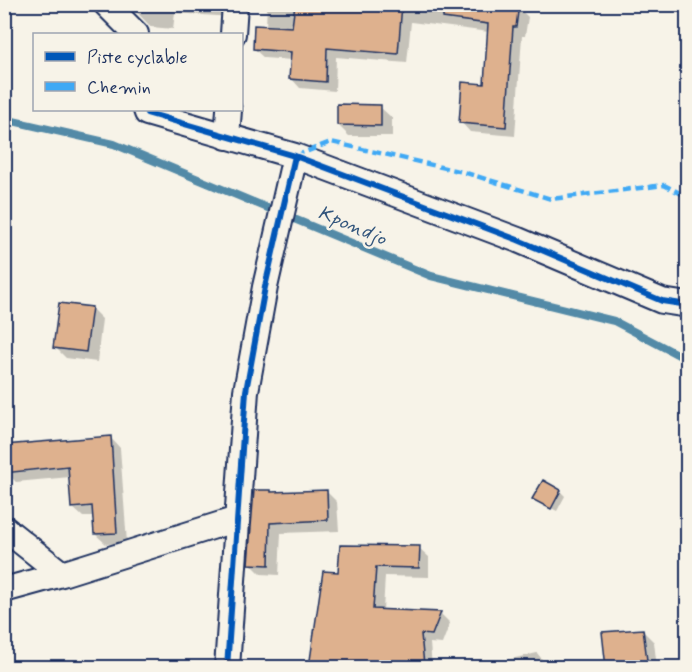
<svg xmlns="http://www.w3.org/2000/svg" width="692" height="672" viewBox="0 0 692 672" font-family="Mynerve,sans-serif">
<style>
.shadow{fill:#0003}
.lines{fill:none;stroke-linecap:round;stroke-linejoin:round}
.stream{stroke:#538aa7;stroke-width:8}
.building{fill:#deb18e;stroke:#1b2f5e;stroke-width:1.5}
.minor-casing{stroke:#1b2f5e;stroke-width:28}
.minor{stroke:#f7f3e8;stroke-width:24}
.quiet{stroke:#3fa9f5;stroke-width:4.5;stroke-dasharray:9 4.5;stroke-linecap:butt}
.cycleway-casing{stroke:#f7f3e8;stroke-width:10}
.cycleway{stroke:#0057b8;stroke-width:6}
.labels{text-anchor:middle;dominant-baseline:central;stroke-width:5;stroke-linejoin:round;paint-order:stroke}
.water-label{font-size:20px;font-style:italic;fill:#32557c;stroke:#f7f3e8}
</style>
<rect width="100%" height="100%" fill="#f7f3e8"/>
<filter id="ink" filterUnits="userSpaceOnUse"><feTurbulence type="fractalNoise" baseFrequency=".0167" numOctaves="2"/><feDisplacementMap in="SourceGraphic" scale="12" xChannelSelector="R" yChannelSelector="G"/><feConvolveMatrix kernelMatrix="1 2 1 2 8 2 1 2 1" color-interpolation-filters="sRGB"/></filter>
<g filter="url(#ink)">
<path class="shadow" d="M129 4H232L231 17 175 13 173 29 151 27Z
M267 4H496L518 7 528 17 525 36H522L515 136 470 132 461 122 485 85 489 32 411 22 407 63 336 57 335 91 300 88 291 78 292 60 264 58 254 49 266 27Z
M380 107 392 118V136H349L338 125Z
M91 308 102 319 97 362 66 358 55 347Z
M110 437 120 448 127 543 106 544 95 534 94 517H83L72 507 70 477 16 482 6 472Z
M270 491 273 494 326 491 337 502 339 531 281 533 279 575 261 574 250 563Z
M560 491 565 496 557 511 534 499Z
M419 548 429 557V577L385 576 383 611 441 614 450 623 442 644 430 643 432 668H310L324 572 340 573Z
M643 631 654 642 657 668H608Z
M537 653 549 668H485L484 665Z
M4 654 8 664H25L29 668H4Z"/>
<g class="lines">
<path class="stream" d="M4 119 114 144 431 276 614 321 688 360"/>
</g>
<path class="building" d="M295 4H402L398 54 327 48 326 82 289 79 291 52 253 49 254 25 292 27Z
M443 4H519L516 27H513L506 127 459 123 462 82 484 84 488 24 443 18Z
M337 104 381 105V126L337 125Z
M59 303 92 307 86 352 53 348Z
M111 436 117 533 94 534 92 506 71 508 68 466 4 473V445Z
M543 480 561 490 551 509 532 499Z
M254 490H271V492L327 490 328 520 270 523 269 565 248 564Z
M340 545 420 546 419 568 376 567 373 609 441 612 432 635 421 634 424 665 309 667 323 571 338 572Z
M643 629 648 668H606L602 632Z"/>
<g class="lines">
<defs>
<path id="minor" d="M106 4 136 34
M233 34 235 4
M146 110 147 113 295 156 265 287 246 391 227 668
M227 137 229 110
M295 156 518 240 662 301 688 305
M4 528 62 574 237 519
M4 590 62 574"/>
</defs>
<use href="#minor" class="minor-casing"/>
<use href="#minor" class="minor"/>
<path class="quiet" d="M295 156 331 142 463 172 551 199 664 185 688 197"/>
<defs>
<path id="cycleway" d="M146 110 147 113 295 156 265 287 246 391 227 668
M295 156 518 240 662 301 688 305"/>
</defs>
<use href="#cycleway" class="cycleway-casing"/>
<use href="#cycleway" class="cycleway"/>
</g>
</g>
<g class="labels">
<g class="water-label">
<text transform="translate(352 226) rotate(23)">Kpondjo</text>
</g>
</g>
<rect width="692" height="672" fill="none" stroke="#f7f3e8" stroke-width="24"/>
<rect x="12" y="12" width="668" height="648" fill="none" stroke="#1b2f5e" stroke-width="2" filter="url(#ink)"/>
<rect x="33" y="33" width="210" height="78" fill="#f7f3e8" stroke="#9fa5b1" stroke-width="1.5"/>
<rect x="45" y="52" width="30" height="9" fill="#0057b8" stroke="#9fa5b1" stroke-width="1.5"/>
<text x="87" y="63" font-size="18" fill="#1b2f5e">Piste cyclable</text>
<rect x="45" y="82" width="30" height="9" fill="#3fa9f5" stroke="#9fa5b1" stroke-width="1.5"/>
<text x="87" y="93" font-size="18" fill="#1b2f5e">Chemin</text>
</svg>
